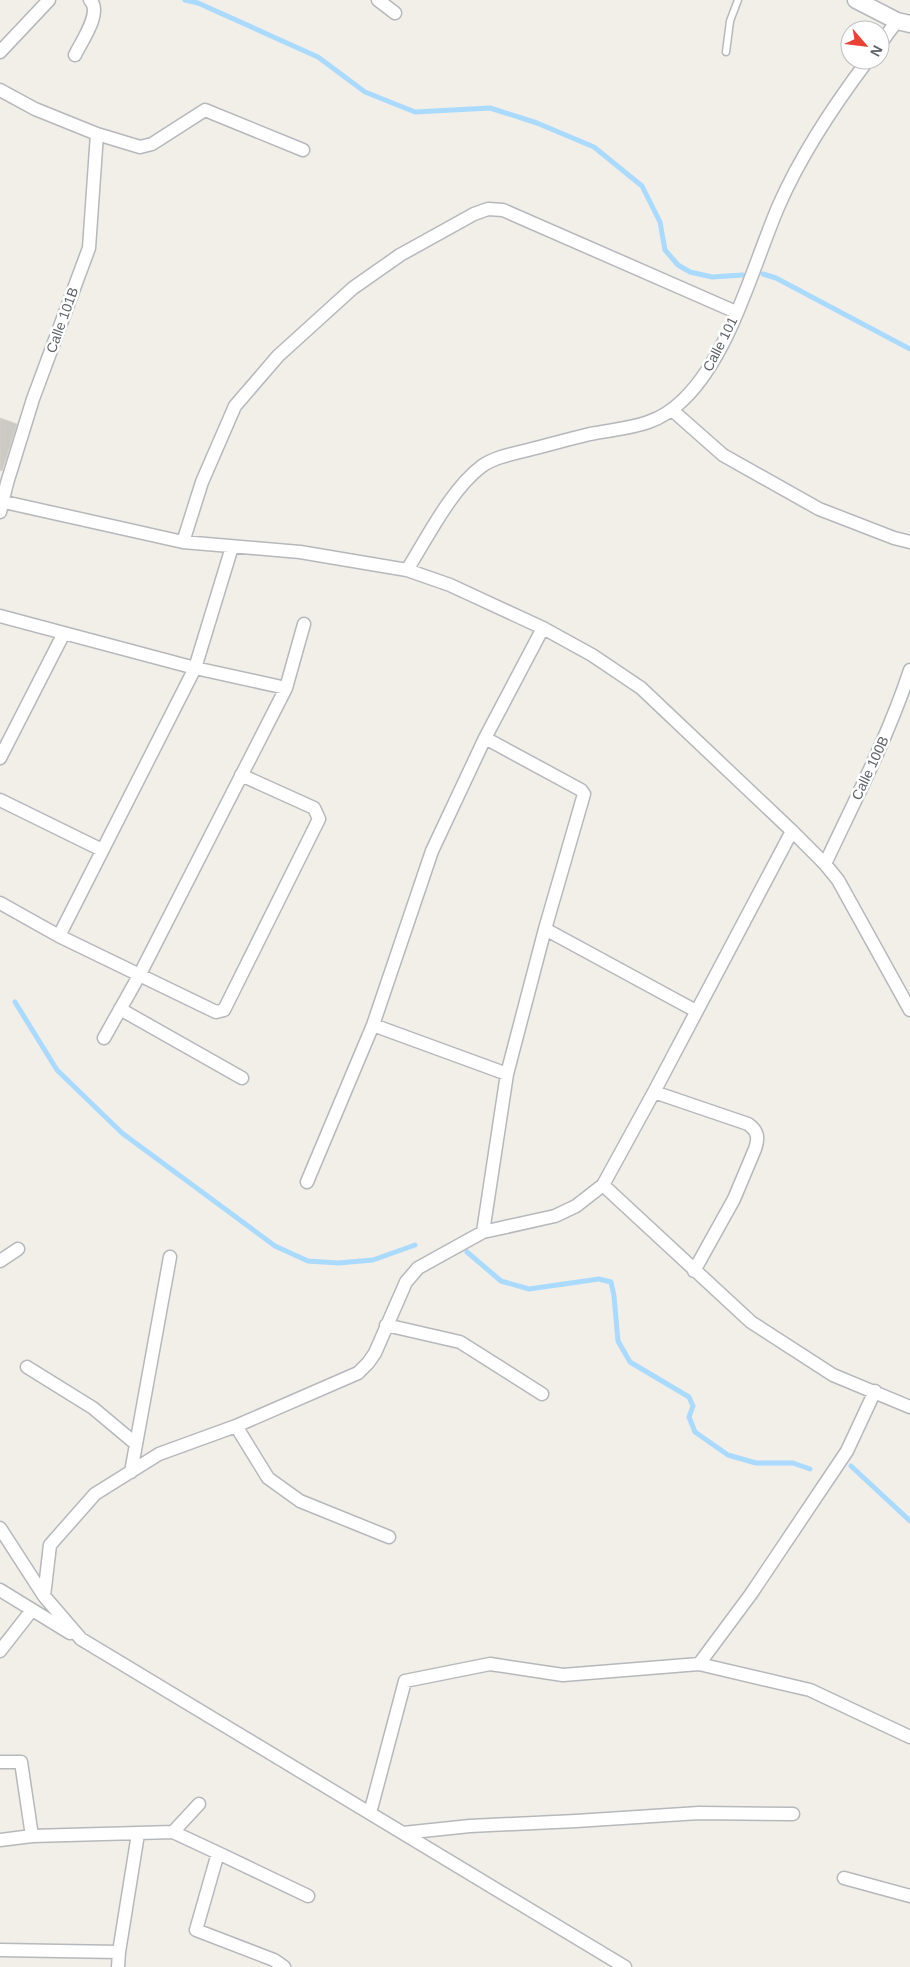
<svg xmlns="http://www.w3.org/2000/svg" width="910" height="1967" viewBox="0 0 910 1967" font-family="Helvetica,sans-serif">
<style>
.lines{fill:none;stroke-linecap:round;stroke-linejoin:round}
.stream{stroke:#aadaff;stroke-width:5}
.building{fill:#cccac5;stroke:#d6d1c6}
.service-casing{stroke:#b5b8bc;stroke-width:9}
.minor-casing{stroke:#b5b8bc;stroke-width:15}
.tertiary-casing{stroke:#b5b8bc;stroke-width:19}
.service{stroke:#fff;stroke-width:6}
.minor{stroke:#fff;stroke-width:12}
.tertiary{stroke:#fff;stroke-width:16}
.labels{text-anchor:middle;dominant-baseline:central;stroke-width:5;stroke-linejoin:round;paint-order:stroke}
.street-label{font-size:14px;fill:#5f6368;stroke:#fff}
</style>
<rect width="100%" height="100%" fill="#f1efe8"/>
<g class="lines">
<path class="stream" d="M185 0 198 3 318 57 365 92 415 112 490 108 537 123 594 147 642 186 660 222 665 250 678 265 690 272 712 277 743 275
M763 274 776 278 910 349
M15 1002 57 1070 122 1133 275 1246 308 1261 338 1263 373 1260 415 1245
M467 1252 501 1281 529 1289 599 1279 611 1282 614 1296 618 1341 630 1362 689 1397 693 1406 689 1417 695 1432 728 1455 756 1463H793L810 1469
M851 1466 910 1521"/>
</g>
<path class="building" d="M0 418 17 424 2 471 0 470Z"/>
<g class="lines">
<defs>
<path id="service" d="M726 52 730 21 738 0"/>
<path id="minor" d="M378 0 395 13
M880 44 897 21
M0 52 49 0
M75 55C81 42 103 12 90 0
M0 90 35 109 97 134 140 147 152 144 205 110 303 150
M672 410 723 455 819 509 894 538 910 542
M0 501 183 542 300 552 407 570 450 585 543 628 592 655 641 688 792 831 825 864 838 880 910 1010
M0 512 7 483 33 399 89 248 97 134
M183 542 202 482 235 406 278 356 353 288 400 255 474 214 488 209 503 210 736 312
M407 570C427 538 452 488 482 466 495 457 512 454 528 450 548 445 569 439 590 434 626 427 655 428 683 400 731 354 753 265 779 205 802 153 834 105 868 60
M0 616 195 668 286 688
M0 758 64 633
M0 800 102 850
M825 864C855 800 888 737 910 670
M0 903 59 936 216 1012 224 1010 319 819 314 808 241 775
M545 929 696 1011
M59 936 195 668 232 547
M120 1009 242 1078
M373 1025 507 1074
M104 1038 140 974 286 688 304 624
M654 1092 748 1124C758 1131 759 1138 755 1149L734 1199 694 1271
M307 1182 373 1025 432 851 485 738 543 628
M603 1185 751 1322 833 1375 910 1407
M483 1232 507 1074 545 929 584 794 581 790 485 738
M0 1261 18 1249
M386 1325 460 1342 542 1394
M27 1367 93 1408 136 1444
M236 1426 268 1478 300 1501 389 1537
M131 1472 170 1257
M0 1528 44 1596 81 1639 625 1967
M0 1590 70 1633
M44 1596 50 1545 95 1494 159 1454 236 1426 358 1373 368 1363 375 1353 406 1282 418 1268 483 1232 555 1216 576 1206 603 1185 654 1092 792 831
M0 1651 32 1610
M699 1664 751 1594 847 1451 875 1391
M0 1762H21L32 1836
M370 1813 405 1681 490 1664 563 1675 699 1664 810 1690 910 1737
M173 1832 218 1853
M403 1833 470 1826 576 1821 699 1813 793 1814
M0 1840 32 1836 173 1832 199 1804
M844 1878 910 1896
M0 1950 119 1952
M118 1967 119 1952 138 1834
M284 1967 274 1960 196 1930 218 1853 308 1896"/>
<path id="tertiary" d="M856 0 897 21 910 24"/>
</defs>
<use href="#service" class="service-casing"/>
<use href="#minor" class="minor-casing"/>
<use href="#tertiary" class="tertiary-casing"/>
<use href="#service" class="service"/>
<use href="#minor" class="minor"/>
<use href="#tertiary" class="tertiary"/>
</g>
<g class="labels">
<g class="street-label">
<text transform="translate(62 320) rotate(-70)">Calle 101B</text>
<text transform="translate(720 344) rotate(-63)">Calle 101</text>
<text transform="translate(870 768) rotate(-65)">Calle 100B</text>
</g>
</g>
<g transform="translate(865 45) rotate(118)"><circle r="24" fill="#ffffff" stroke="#bfc1c3"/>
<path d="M0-4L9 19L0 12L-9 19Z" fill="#ea4335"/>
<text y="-8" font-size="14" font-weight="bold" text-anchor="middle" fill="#5f6368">N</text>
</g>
</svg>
